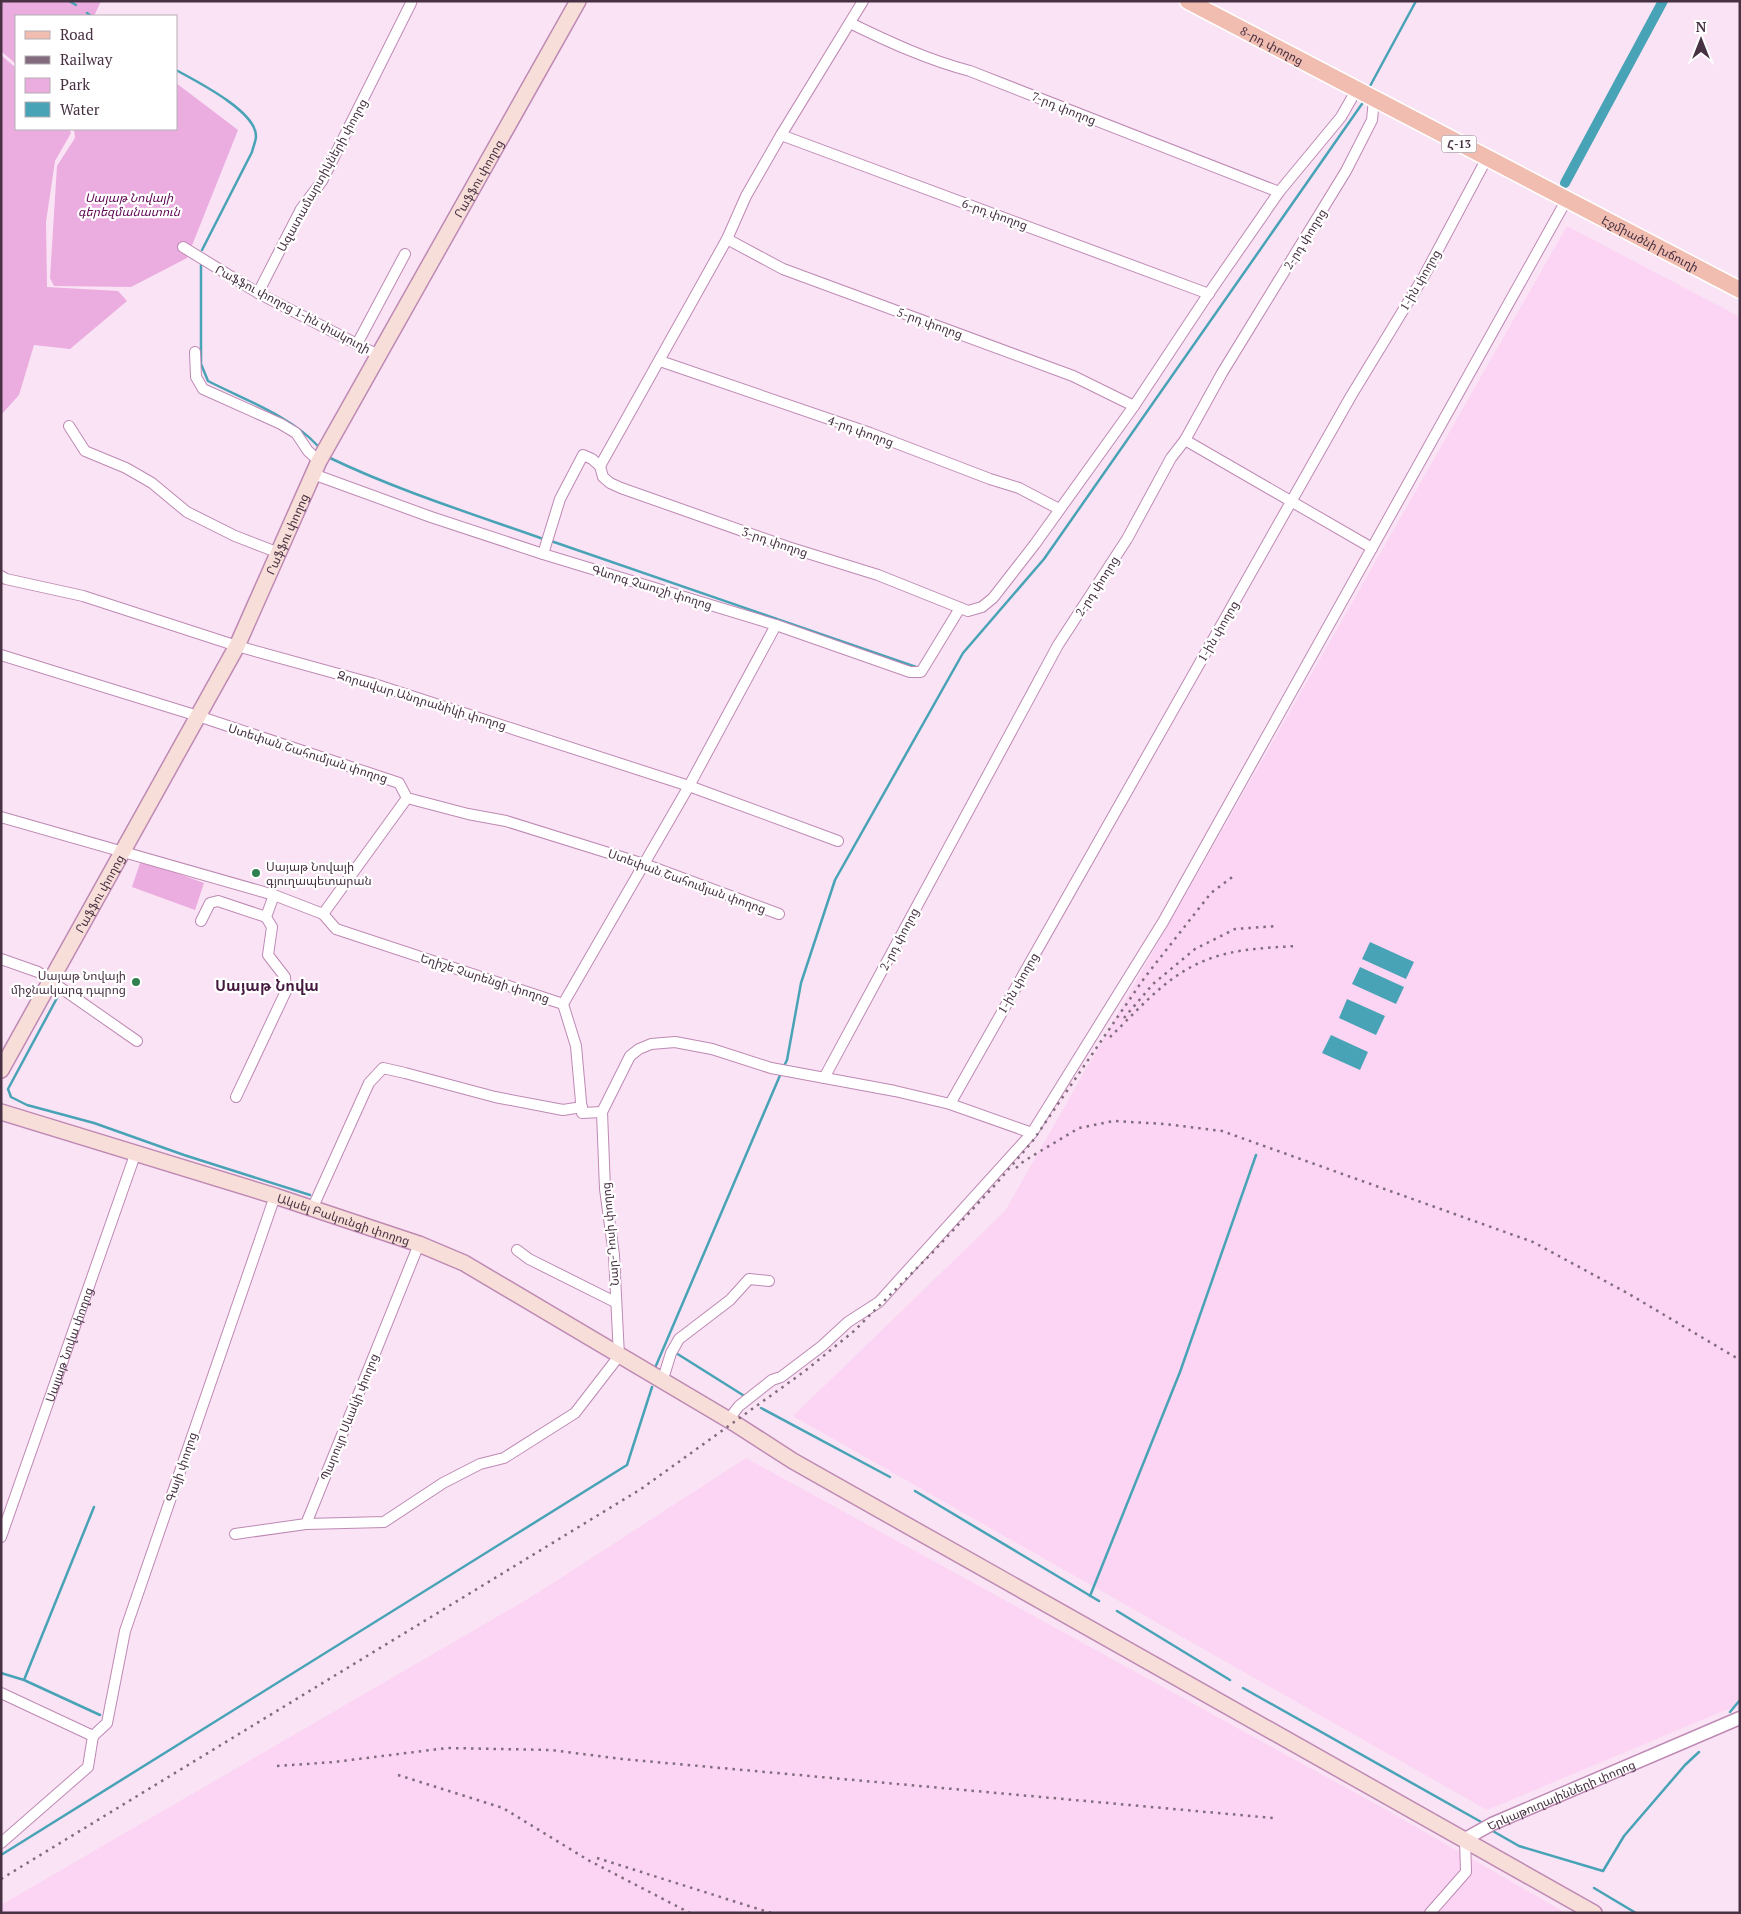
<svg xmlns="http://www.w3.org/2000/svg" width="1741" height="1914" viewBox="0 0 1741 1914" font-family="'PT Serif','Noto Sans Armenian',serif">
<style>
.built{fill:#fbd5f3}
.green{fill:#ebacdf}
.water{fill:#49a3b6}
.lines{fill:none;stroke-linecap:round;stroke-linejoin:round}
.stream{stroke:#49a3b6;stroke-width:2.5}
.canal{stroke:#49a3b6;stroke-width:10}
.minor-casing{stroke:#be89b4;stroke-width:12}
.tertiary-casing{stroke:#be89b4;stroke-width:15}
.secondary-casing{stroke:#be89b4;stroke-width:18}
.primary-casing{stroke:#fff;stroke-width:19}
.minor{stroke:#fff;stroke-width:10}
.tertiary{stroke:#fff;stroke-width:12}
.secondary{stroke:#f8ded8;stroke-width:15}
.primary{stroke:#f1bdb1;stroke-width:16}
.rail{stroke:#826b7d;stroke-width:2.5;stroke-dasharray:2.5 5;stroke-linecap:butt}
.poi-dot{fill:#31804f;stroke:#fff;stroke-width:2}
.labels{text-anchor:middle;dominant-baseline:central;stroke-width:4.5;stroke-linejoin:round;paint-order:stroke}
.shield{fill:#fff;stroke:#7e6f7b;stroke-width:1}
.shield-label{font-size:11px;font-weight:bold;fill:#473143}
.street-label{font-size:12px;fill:#473143;stroke:#fff}
.park-label{font-size:12px;font-style:italic;fill:#5e0654;stroke:#fff}
.poi-label{font-size:12px;fill:#473143;stroke:#fff;text-anchor:start}
.quarter-label{font-size:15px;font-weight:bold;fill:#45193f;stroke:#fff}
</style>
<rect width="100%" height="100%" fill="#fae3f5"/>
<path class="built" d="M1567 226 1740 317V1704L1487 1810 793 1416 1005 1211Z
M746 1458 1383 1808 1566 1913H1V1905L533 1596Z"/>
<path class="green" d="M1 1H101L94 16H16V64L1 51Z
M1 55 16 68V129H69L71 133 55 161 46 222 47 287 118 291 127 301 70 349 34 345 19 395 1 415Z
M176 83 238 130 187 258 131 287 54 286 50 278 57 166 75 138 74 129H176Z
M141 860 204 883 195 910 132 887Z"/>
<path class="water" d="M1370 942 1414 962 1406 979 1362 959Z
M1360 967 1404 987 1396 1004 1352 984Z
M1347 999 1385 1016 1376 1035 1339 1018Z
M1331 1035 1368 1052 1360 1070 1322 1053Z"/>
<g class="lines">
<path class="stream" d="M69 1 76 5
M87 13 91 16
M176 70C196 81 256 111 256 136 256 141 253 147 252 152L202 250
M1369 88 1416 1
M201 264V364L208 381C245 400 289 415 318 446
M330 458C399 491 473 514 546 540
M551 541 919 668
M57 998 8 1089 11 1097 27 1105 94 1123 184 1155 310 1195
M783 1068 787 1060 801 983 835 880 963 653 1044 559 1364 101
M676 1353 746 1397
M655 1368 781 1073
M761 1408 890 1477
M915 1491 1099 1601
M1090 1596 1180 1372 1256 1155
M1117 1611 1230 1680
M1 1673 24 1680 100 1715
M24 1680 94 1507
M1243 1688 1483 1823
M1730 1712 1740 1700
M1491 1830 1519 1846 1603 1871 1624 1836 1685 1765 1699 1752
M1 1855 627 1465 652 1387
M1594 1888 1636 1913"/>
<path class="canal" d="M1565 183 1663 1"/>
<defs>
<g id="minor">
<path d="M850 23C889 42 928 60 970 71L1279 192"/>
<path d="M781 135 1209 294"/>
<path d="M727 239 783 269 1073 376 1134 406"/>
<path d="M183 247 258 293 378 355"/>
<path d="M258 293 301 209 322 181 411 3"/>
<path d="M357 344 405 254"/>
<path d="M195 352 196 377 203 389 281 424 296 433 308 451 319 461"/>
<path d="M660 361 870 433 990 479 1019 488 1059 509"/>
<path d="M69 426 85 451 126 468 152 483 187 512 235 536 279 553"/>
<path d="M1185 440 1372 548"/>
<path d="M600 466 727 239 746 196 781 135 863 1"/>
<path d="M313 474 431 517 543 554 776 625 910 672H921L960 608"/>
<path d="M543 554 560 499 583 455 592 459 600 466 603 477 610 483 621 488 788 547 878 575 968 611 982 607 993 598 1035 544 1134 406 1207 296 1279 192 1341 117 1357 89"/>
<path d="M1 576 6 579 83 596 237 646 371 683 689 786 838 841"/>
<path d="M1 655 198 716 399 783 407 798 468 814 506 821 644 864 779 914"/>
<path d="M1 817 274 895 323 914 336 929 563 1004"/>
<path d="M323 914 407 798"/>
<path d="M201 921 210 903 218 901 266 917"/>
<path d="M1 959 38 972 137 1041"/>
<path d="M563 1004 689 786 776 625"/>
<path d="M563 1004 576 1046 582 1113 602 1112"/>
<path d="M824 1078 1058 645 1127 539 1171 458 1185 440 1222 373 1346 171 1372 120 1374 99"/>
<path d="M236 1097 286 991 285 977 268 955 272 927 266 917 274 895"/>
<path d="M950 1104 1351 396 1424 276 1487 158"/>
<path d="M312 1209 369 1083 383 1068 405 1073 495 1097 563 1110 582 1107"/>
<path d="M517 1250 529 1259 615 1302"/>
<path d="M662 1382 671 1353 679 1339 730 1300 749 1279 769 1281"/>
<path d="M728 1420 739 1406 772 1380 781 1377 822 1346 848 1322 879 1302 1032 1133 1163 922 1567 199"/>
<path d="M306 1524 384 1522 443 1483 480 1464 504 1458 575 1413 619 1356 614 1255 605 1189 602 1112 630 1056 639 1049 651 1044 675 1042 712 1049 771 1068 895 1091 950 1104 1032 1133"/>
<path d="M235 1534 306 1524 419 1244"/>
<path id="s1" d="M1 1537 136 1152"/>
<path d="M1 1693 93 1736"/>
<path d="M93 1736 107 1723 125 1631 275 1196"/>
<path d="M1 1843 88 1767 93 1736"/>
<path d="M1430 1913 1466 1872 1465 1839"/>
</g>
<g id="tertiary">
<path id="s2" d="M1465 1839 1492 1824 1740 1718"/>
</g>
<g id="secondary">
<path id="s3" d="M1 1070 237 646 319 461 578 1"/>
<path id="s4" d="M1 1112 275 1196 419 1244 464 1263 734 1423 793 1461 1594 1913"/>
</g>
<g id="primary">
<path id="s5" d="M1188 1 1740 290"/>
</g>
</defs>
<use href="#minor" class="minor-casing"/>
<use href="#tertiary" class="tertiary-casing"/>
<use href="#secondary" class="secondary-casing"/>
<use href="#primary" class="primary-casing"/>
<use href="#minor" class="minor"/>
<use href="#tertiary" class="tertiary"/>
<use href="#secondary" class="secondary"/>
<use href="#primary" class="primary"/>
<path class="rail" d="M1124 1018 1153 984 1195 949 1235 929 1278 926
M1110 1037C1136 1012 1162 981 1195 965 1226 949 1262 948 1297 946
M1016 1168 1024 1161 1079 1128 1114 1121 1165 1124 1222 1131 1533 1242 1629 1294 1740 1360
M277 1766 334 1762 447 1748 551 1750 622 1759 1273 1818
M398 1775 503 1808 588 1860 690 1913
M597 1858 771 1913
M1 1879 641 1489 805 1371 854 1331 933 1252 995 1185 1032 1142 1145 977 1211 893 1235 875"/>
</g>
<g class="poi-dot">
<circle cx="256" cy="873" r="5"/>
<circle cx="136" cy="982" r="5"/>
</g>
<g class="labels">
<rect class="shield" x="1441.5" y="135.5" width="35" height="17" rx="4"/>
<g class="shield-label">
<text x="1459" y="144">Հ-13</text>
</g>
<g class="street-label">
<text stroke="none"><textPath href="#s5" startOffset="95">8-րդ փողոց</textPath></text>
<text transform="translate(1064 108) rotate(22)">7-րդ փողոց</text>
<text transform="translate(322 175) rotate(-61)">Ազատամարտիկների փողոց</text>
<text stroke="none"><textPath href="#s3" startOffset="1012">Րաֆֆու փողոց</textPath></text>
<text transform="translate(995 214) rotate(20)">6-րդ փողոց</text>
<text transform="translate(1305 239) rotate(-58)">2-րդ փողոց</text>
<text stroke="none"><textPath href="#s5" startOffset="522">Էջմիածնի խճուղի</textPath></text>
<text transform="translate(1420 280) rotate(-60)">1-ին փողոց</text>
<text transform="translate(293 309) rotate(28)">Րաֆֆու փողոց 1-ին փակուղի</text>
<text transform="translate(930 323) rotate(20)">5-րդ փողոց</text>
<text transform="translate(861 431) rotate(20)">4-րդ փողոց</text>
<text stroke="none"><textPath href="#s3" startOffset="608">Րաֆֆու փողոց</textPath></text>
<text transform="translate(775 542) rotate(19)">3-րդ փողոց</text>
<text transform="translate(1097 586) rotate(-57)">2-րդ փողոց</text>
<text transform="translate(652 587) rotate(17)">Գևորգ Չաուշի փողոց</text>
<text transform="translate(1218 631) rotate(-60)">1-ին փողոց</text>
<text transform="translate(422 700) rotate(17)">Զորավար Անդրանիկի փողոց</text>
<text transform="translate(308 753) rotate(18)">Ստեփան Շահումյան փողոց</text>
<text transform="translate(687 881) rotate(20)">Ստեփան Շահումյան փողոց</text>
<text stroke="none"><textPath href="#s3" startOffset="202">Րաֆֆու փողոց</textPath></text>
<text transform="translate(899 939) rotate(-62)">2-րդ փողոց</text>
<text transform="translate(485 978) rotate(18)">Եղիշե Չարենցի փողոց</text>
<text transform="translate(1018 983) rotate(-60)">1-ին փողոց</text>
<text stroke="none"><textPath href="#s4" startOffset="359">Ակսել Բակունցի փողոց</textPath></text>
<text transform="translate(610 1234) rotate(-95)">Նար-Դոսի փողոց</text>
<text stroke="none"><textPath href="#s1" startOffset="204">Սայաթ Նովա փողոց</textPath></text>
<text transform="translate(349 1417) rotate(-68)">Պարույր Սևակի փողոց</text>
<text transform="translate(181 1467) rotate(-71)">Գայի փողոց</text>
<text stroke="none"><textPath href="#s2" startOffset="106">Երկաթուղայինների փողոց</textPath></text>
</g>
<g class="park-label">
<text x="129" y="197">Սայաթ Նովայի<tspan x="129" dy="14">գերեզմանատուն</tspan></text>
</g>
<g class="poi-label">
<text x="266" y="866">Սայաթ Նովայի<tspan x="266" dy="14">գյուղապետարան</tspan></text>
<text x="126" y="975" text-anchor="end">Սայաթ Նովայի<tspan x="126" dy="14">միջնակարգ դպրոց</tspan></text>
</g>
<g class="quarter-label">
<text x="267" y="985">Սայաթ Նովա</text>
</g>
</g>
<rect width="1741" height="1914" fill="none" stroke="#473143" stroke-width="5"/>
<rect x="15" y="15" width="162" height="115" fill="#ffffff" stroke="#b5adb4"/>
<rect x="25" y="31" width="25" height="8" fill="#f1bdb1" stroke="#b5adb4"/>
<text x="60" y="40" font-size="15" fill="#473143">Road</text>
<rect x="25" y="56" width="25" height="8" fill="#826b7d" stroke="#b5adb4"/>
<text x="60" y="65" font-size="15" fill="#473143">Railway</text>
<rect x="25" y="78" width="25" height="15" fill="#ebacdf" stroke="#b5adb4"/>
<text x="60" y="90" font-size="15" fill="#473143">Park</text>
<rect x="25" y="102" width="25" height="15" fill="#49a3b6" stroke="#b5adb4"/>
<text x="60" y="115" font-size="15" fill="#473143">Water</text>
<g transform="translate(1701 40)" stroke="#ffffff" stroke-width="4" paint-order="stroke">
<path d="M0-4L9 19L0 12L-9 19Z" fill="#473143"/>
<text y="-8" font-size="14" font-weight="bold" text-anchor="middle" fill="#473143">N</text>
</g>
</svg>
